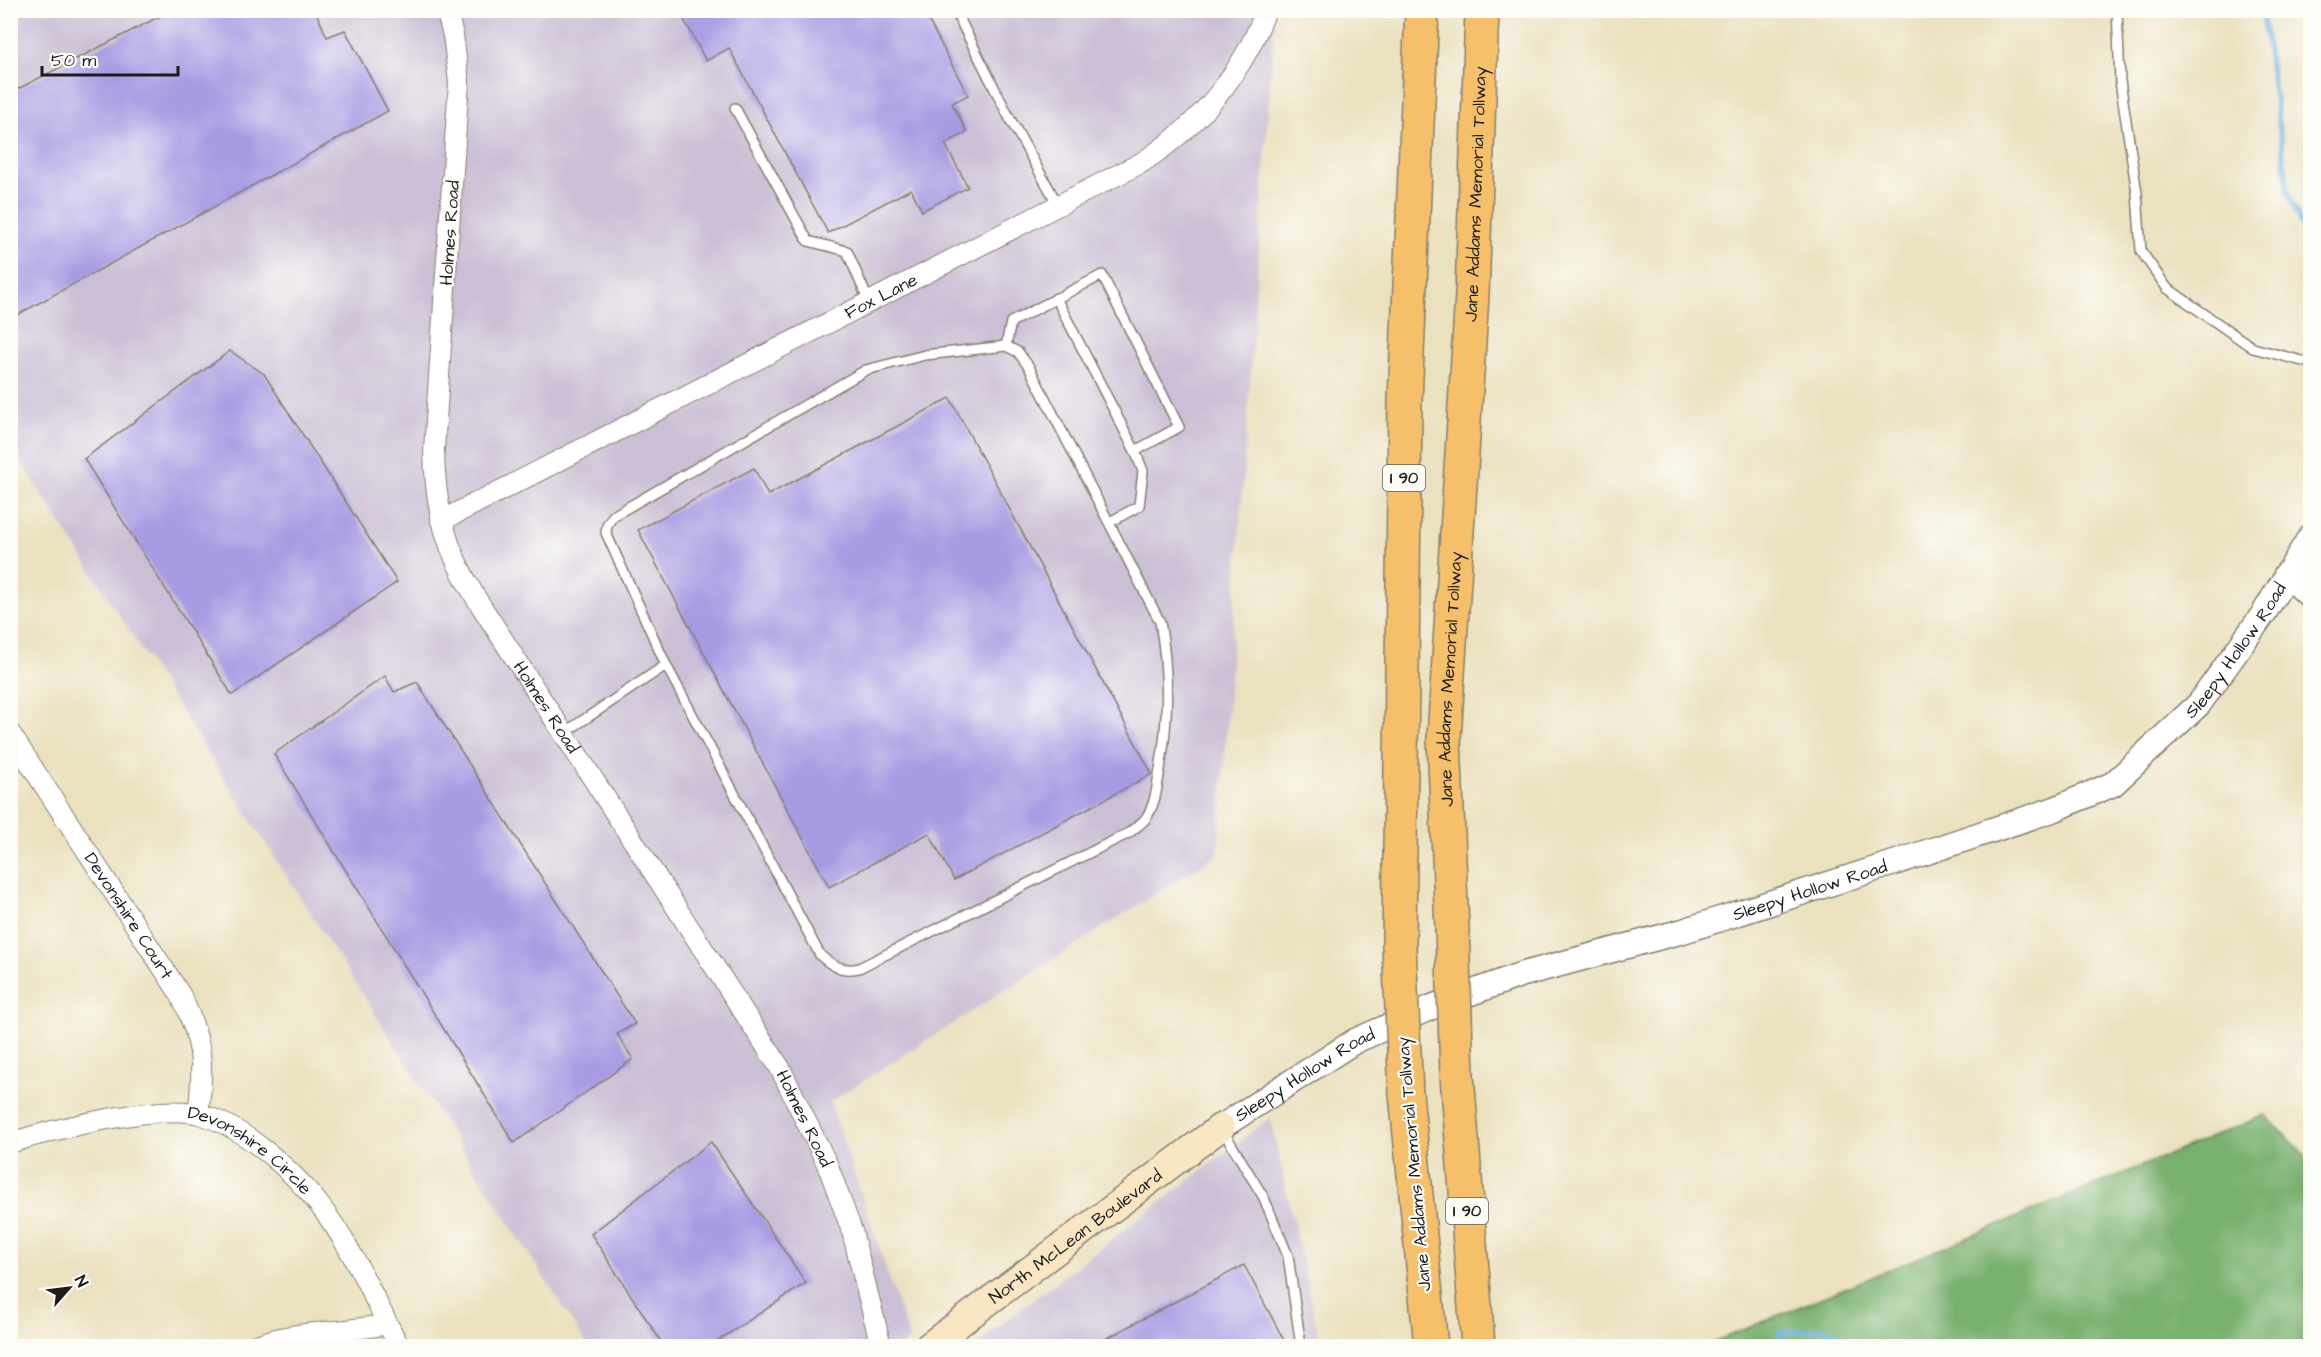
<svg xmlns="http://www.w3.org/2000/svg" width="2321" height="1357" viewBox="0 0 2321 1357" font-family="'Architects Daughter',sans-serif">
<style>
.industrial{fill:#cbbfd5}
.forest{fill:#78b06e;stroke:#4a6645;stroke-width:1.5}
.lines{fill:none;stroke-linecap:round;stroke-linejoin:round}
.stream{stroke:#63addb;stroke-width:5}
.building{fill:#a79be3}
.service-casing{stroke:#847e6e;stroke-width:12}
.minor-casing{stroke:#847e6e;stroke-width:22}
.tertiary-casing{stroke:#847e6e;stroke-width:27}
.secondary-casing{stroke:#847e6e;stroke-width:30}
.motorway-casing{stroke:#847e6e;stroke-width:36}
.service{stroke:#fff;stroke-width:9}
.minor{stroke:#fff;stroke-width:20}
.tertiary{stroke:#fff;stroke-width:24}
.secondary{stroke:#fbe6c4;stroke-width:27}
.motorway{stroke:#f6c06b;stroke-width:33}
.motorway-bridge-casing{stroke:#847e6e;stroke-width:36;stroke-linecap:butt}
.motorway-bridge{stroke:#f6c06b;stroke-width:33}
.labels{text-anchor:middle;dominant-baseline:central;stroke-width:4.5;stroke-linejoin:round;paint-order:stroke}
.shield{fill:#fdfcf7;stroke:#605f5e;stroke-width:1.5}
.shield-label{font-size:16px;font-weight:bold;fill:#1c1c1c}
.street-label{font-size:18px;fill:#1c1c1c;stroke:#fdfcf7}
</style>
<rect width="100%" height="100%" fill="#fdfcf7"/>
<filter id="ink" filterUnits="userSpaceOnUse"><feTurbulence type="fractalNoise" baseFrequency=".0167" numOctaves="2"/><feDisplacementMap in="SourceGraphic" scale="12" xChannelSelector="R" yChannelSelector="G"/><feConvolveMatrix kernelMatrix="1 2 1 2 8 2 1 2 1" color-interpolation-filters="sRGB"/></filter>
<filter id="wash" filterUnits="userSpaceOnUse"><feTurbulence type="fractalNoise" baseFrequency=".008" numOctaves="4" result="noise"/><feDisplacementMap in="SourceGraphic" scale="24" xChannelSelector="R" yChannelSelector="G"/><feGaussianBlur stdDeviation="1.35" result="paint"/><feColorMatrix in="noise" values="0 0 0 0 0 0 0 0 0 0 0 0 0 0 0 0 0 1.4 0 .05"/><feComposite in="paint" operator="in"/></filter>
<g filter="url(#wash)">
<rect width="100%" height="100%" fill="#ebe1bf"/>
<path class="industrial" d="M11 11H1275L1218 854 830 1102 910 1340 901 1346H588L11 446Z
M1270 1118 1321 1346H973Z"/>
<path class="forest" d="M2265 1115 2310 1160V1346H1704Z"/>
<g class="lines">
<path class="stream" d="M2262 10 2289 194 2310 248
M1780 1346 1779 1333 1825 1328 1856 1346"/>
</g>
<g id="blocks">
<path class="building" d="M172 10H315L327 37 345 30 388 111 10 319V93Z
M679 10H923L968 95 952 103 967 132 945 144 968 187 922 211 911 189 828 233 729 48 706 61Z
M230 351 264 374 397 582 232 695 84 459Z
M950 398 1152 774 954 880 929 833 829 887 638 530 754 468 768 495Z
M385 676 394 692 417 682 635 1024 617 1034 633 1059 514 1143 274 754Z
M711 1142 806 1283 710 1346H664L591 1234Z
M1244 1265 1287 1346H1092Z"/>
</g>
</g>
<g filter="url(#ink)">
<use href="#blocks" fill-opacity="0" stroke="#847e6e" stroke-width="1.5"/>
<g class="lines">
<defs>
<path id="service" d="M955 10 1009 117 1058 205
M2117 10 2120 81 2137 193 2141 251 2167 288 2253 348 2310 363
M735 108 808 241 847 251 869 302
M1006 346 1011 322 1102 275 1179 427 1135 451 1056 298
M1110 522 1139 506 1143 471 1135 451
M564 733 666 665 606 533 607 525 613 516 866 370 925 355 1006 346 1018 352 1029 367 1160 622C1169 672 1169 719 1160 769 1157 786 1156 803 1146 818 1142 824 1134 828 1129 833L859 968C844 972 831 966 820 955L666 665
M1222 1129 1264 1198 1288 1256 1301 1346"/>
<g id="minor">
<path id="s1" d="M446 10 453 35 459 82 434 450C435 508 445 548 476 598L780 1068 828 1166 852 1231 881 1346"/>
<path id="s2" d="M441 521 1141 163C1198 126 1242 75 1266 10"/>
<path id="s3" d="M10 733 180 994C202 1039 205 1063 198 1113"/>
<path id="s4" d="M10 1143C51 1130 159 1103 199 1114 221 1120 242 1133 259 1146 336 1204 356 1265 399 1346"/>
<path d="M254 1346C297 1329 342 1334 387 1324"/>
</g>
<g id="tertiary">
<path d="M2286 574 2310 596"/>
<path id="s5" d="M1221 1127 1355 1041 1432 1007 1520 975 1683 931 1897 862 2055 809 2113 784 2199 704 2264 613 2310 537"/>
</g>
<g id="secondary">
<path id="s6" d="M929 1346 1221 1127"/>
</g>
<g id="motorway">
<path id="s7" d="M1452 929 1444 738 1472 295 1482 10"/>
<path d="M1399 946 1405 401 1422 10"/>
<path d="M1457 1075 1478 1346"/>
<path d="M1406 1094 1431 1346"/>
</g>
</defs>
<use href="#service" class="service-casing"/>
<use href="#minor" class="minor-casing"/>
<use href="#tertiary" class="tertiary-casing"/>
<use href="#secondary" class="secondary-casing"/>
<use href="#motorway" class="motorway-casing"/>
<use href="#service" class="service"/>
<use href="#minor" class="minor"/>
<use href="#tertiary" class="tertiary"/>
<use href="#secondary" class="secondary"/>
<use href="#motorway" class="motorway"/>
<defs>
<path id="motorway-bridge" d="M1452 929 1457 1075
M1399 946 1406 1094"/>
</defs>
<use href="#motorway-bridge" class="motorway-bridge-casing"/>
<use href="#motorway-bridge" class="motorway-bridge"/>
</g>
</g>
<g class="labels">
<g class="shield">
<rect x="1383" y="465" width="42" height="26" rx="4.5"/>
<rect x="1446" y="1198" width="42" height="26" rx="4.5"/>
</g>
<g class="shield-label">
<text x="1404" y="478">I 90</text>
<text x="1467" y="1211">I 90</text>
</g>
<g class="street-label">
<text stroke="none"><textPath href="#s7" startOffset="736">Jane Addams Memorial Tollway</textPath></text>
<text transform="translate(450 233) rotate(-86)">Holmes Road</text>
<text stroke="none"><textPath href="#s2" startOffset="494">Fox Lane</textPath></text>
<text stroke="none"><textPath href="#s5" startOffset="1143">Sleepy Hollow Road</textPath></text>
<text stroke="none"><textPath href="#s7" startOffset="250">Jane Addams Memorial Tollway</textPath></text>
<text stroke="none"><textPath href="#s1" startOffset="728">Holmes Road</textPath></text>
<text stroke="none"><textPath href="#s5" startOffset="639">Sleepy Hollow Road</textPath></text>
<text stroke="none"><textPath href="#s3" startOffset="218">Devonshire Court</textPath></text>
<text stroke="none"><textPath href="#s5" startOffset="99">Sleepy Hollow Road</textPath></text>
<text stroke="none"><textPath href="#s1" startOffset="1214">Holmes Road</textPath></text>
<text stroke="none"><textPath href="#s4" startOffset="255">Devonshire Circle</textPath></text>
<text transform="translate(1414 1164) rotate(-95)">Jane Addams Memorial Tollway</text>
<text stroke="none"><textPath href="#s6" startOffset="183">North McLean Boulevard</textPath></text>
</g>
</g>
<rect width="2321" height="1357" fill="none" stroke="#fdfcf7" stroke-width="36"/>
<g transform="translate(69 1288) rotate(62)" stroke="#fdfcf7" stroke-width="4.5" paint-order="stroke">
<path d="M0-4.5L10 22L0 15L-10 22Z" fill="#1c1c1c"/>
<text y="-9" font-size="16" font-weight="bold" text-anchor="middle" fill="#1c1c1c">N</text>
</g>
<path d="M42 66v9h136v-9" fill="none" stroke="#1c1c1c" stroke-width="3"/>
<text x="51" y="66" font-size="18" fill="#1c1c1c" stroke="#fdfcf7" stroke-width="4.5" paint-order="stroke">50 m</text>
</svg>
